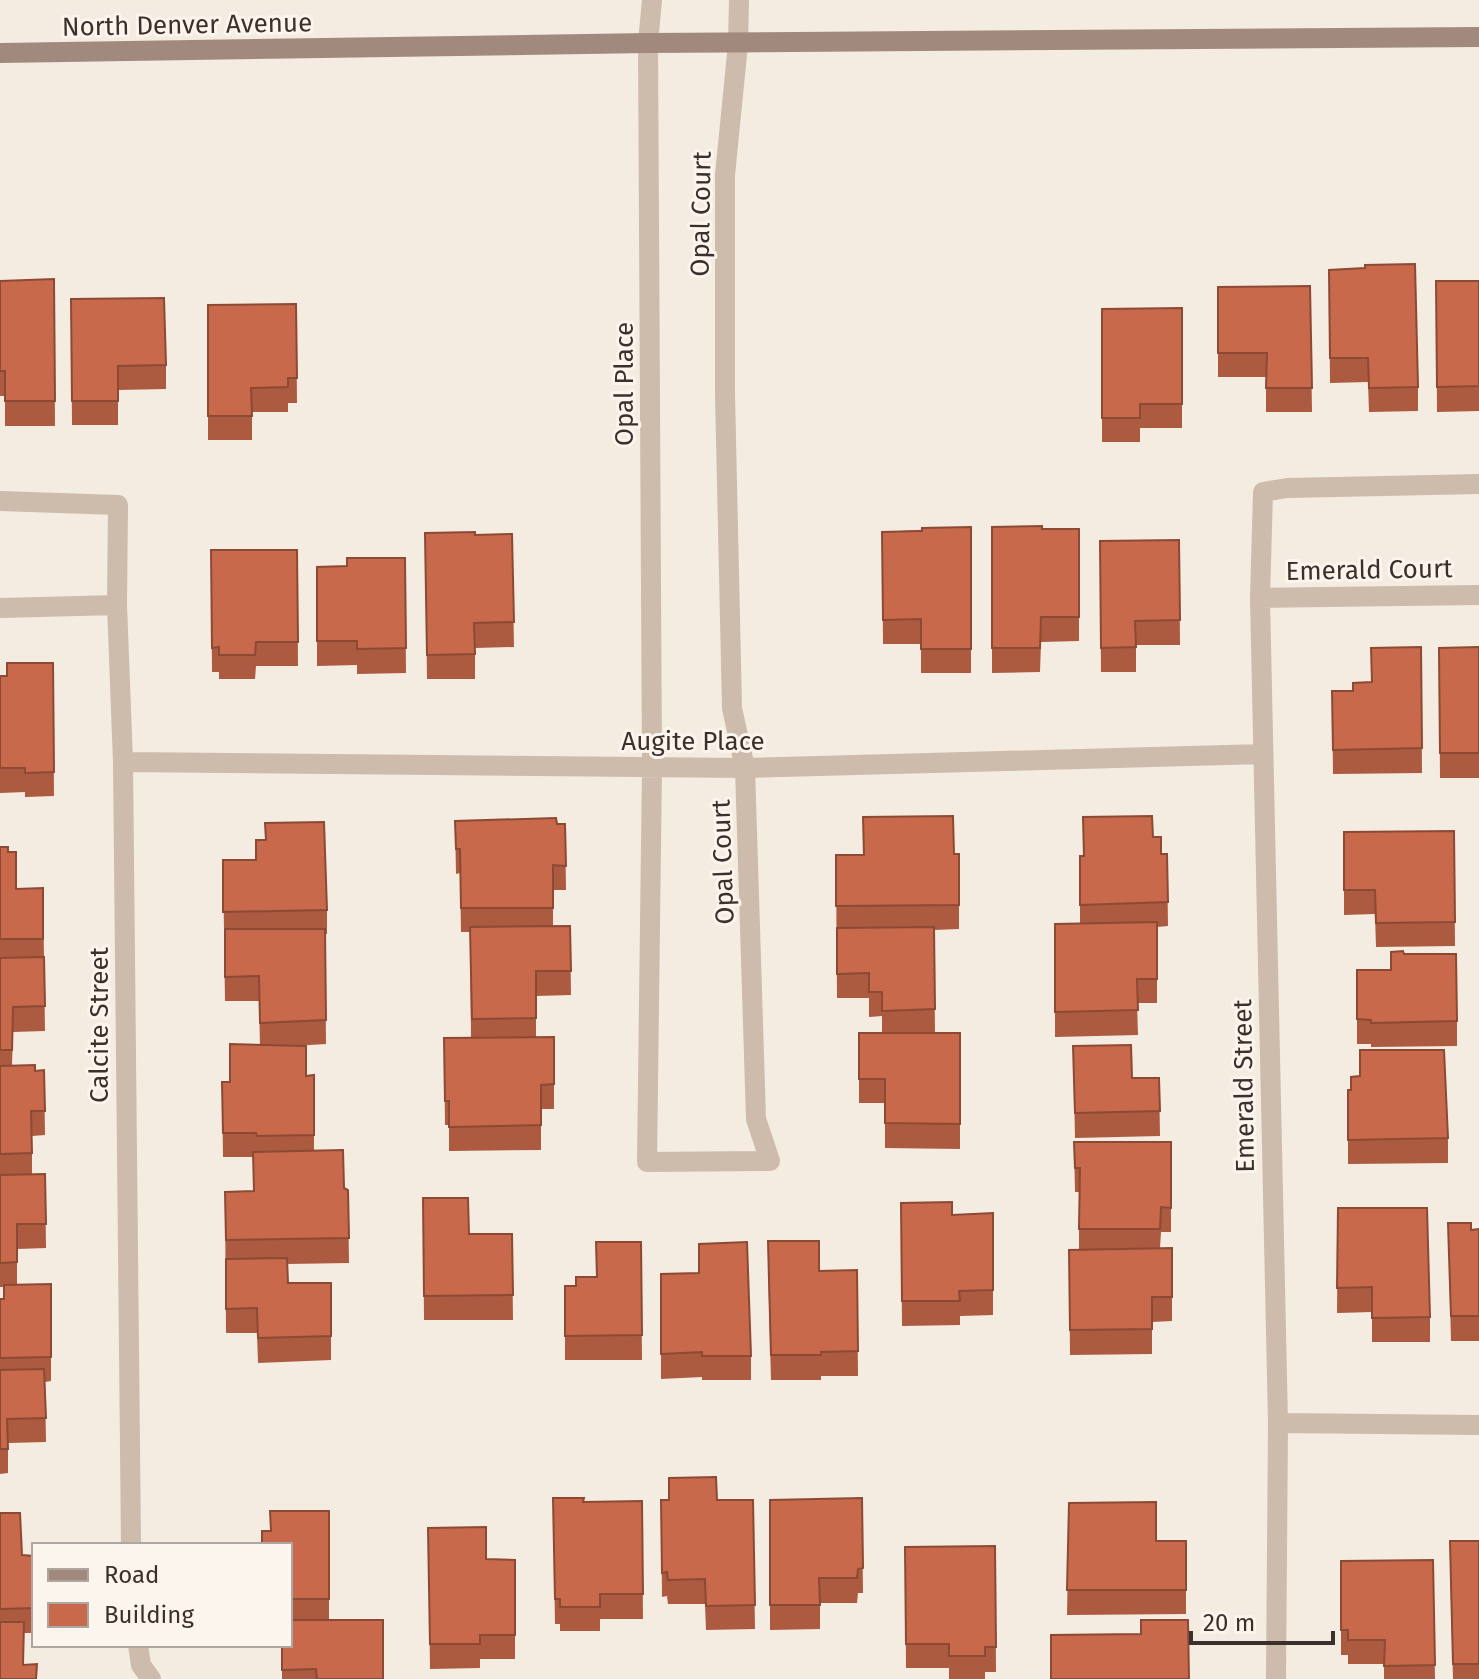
<svg xmlns="http://www.w3.org/2000/svg" width="1479" height="1679" viewBox="0 0 1479 1679" font-family="'Fira Sans',sans-serif">
<style>
.lines{fill:none;stroke-linecap:round;stroke-linejoin:round}
.minor{stroke:#cdbbac;stroke-width:20}
.secondary{stroke:#a18a7d;stroke-width:20}
.wall{fill:#ac5a40}
.building{fill:#c8694b;stroke:#8c4a34;stroke-width:2}
.labels{text-anchor:middle;dominant-baseline:central;stroke-width:6;stroke-linejoin:round;paint-order:stroke}
.street-label{font-size:26px;fill:#3b302b;stroke:#fbf5ee}
</style>
<rect width="100%" height="100%" fill="#f4ebe1"/>
<g class="lines">
<path class="minor" d="M652 0 648 43 652 767 647 1162 770 1161 756 1119 745 768 732 708 725 394V175L738 44 739 0
M0 501 118 505 117 605 123 762 131 1545
M1260 598 1479 595
M0 608 117 605
M123 762 745 768 1263 754
M1278 1423 1479 1425
M138 1645 141 1665 151 1679
M1276 1679 1278 1423 1260 598 1263 492 1287 488 1479 484"/>
<path class="secondary" d="M0 53 648 43 1479 37"/>
</g>
<path class="wall" d="M1329 270 1418 387V411L1369 412 1368 382 1330 383Z
M54 279 55 426H5V396H0V281Z
M1436 281H1479V411L1437 412Z
M1310 286 1312 412H1266V377H1218V287Z
M71 299 166 365V389L118 390V425H72Z
M296 304 297 403H288V412H252V440H208V305Z
M1182 308V428H1140V442H1102V309Z
M971 527V673H921V644H883L882 532Z
M992 527 1042 529H1079V641L1041 642 1040 672 992 673Z
M425 533 475 535 512 534 514 647 475 648V679H427Z
M1179 540 1180 645H1136V672H1101L1100 541Z
M211 550H297L298 666H256L255 679H219V672H212Z
M405 558 406 673 357 674V665L317 666V567L347 566Z
M1421 647 1422 773 1333 774 1332 691H1353L1371 682Z
M1479 647V778H1440L1439 648Z
M53 663 54 796 25 797V792L0 793V676H7Z
M1083 817 1153 837 1161 854H1167L1168 926 1157 927V1003H1137L1138 1035 1055 1037V924L1080 923V856H1083Z
M455 821 565 824 566 890H553V926H570L571 995 536 996V1037H554V1109H541V1150L449 1151V1125H445L444 1038H471L470 932H461L460 873 456 874Z
M1454 831 1455 946 1376 947 1375 914 1344 915V832Z
M265 840 327 910V934H325L326 1044 293 1046 306 1076 314 1075V1150L344 1188 348 1190 349 1263 287 1264 288 1283H331V1360L258 1363 257 1333H226L225 1192 253 1191V1157H223L222 1082H230L260 1045 259 1001H225L223 860H256Z
M0 847 8 852 16 889 43 888 45 1031 13 1032 12 1065 35 1071 44 1070 45 1135 32 1136V1174H45L46 1248 17 1249V1285L51 1284V1381L45 1382 46 1442 8 1443V1473L0 1474V1299H4V1287H0Z
M954 854 959 905V929L934 930 935 1033H960V1149L885 1148V1103H859V1033H882V1016L869 1017V998H837L836 855Z
M1404 954 1457 1021V1046L1371 1047V1044H1357V970H1391Z
M1073 1046 1132 1078H1159L1160 1136 1075 1138Z
M1360 1076 1448 1138V1163L1348 1164V1090H1351Z
M1074 1142H1171V1232H1161L1160 1248H1172V1321L1152 1322V1354L1070 1355 1069 1250H1079V1192H1075Z
M423 1198 469 1234H512L513 1320H424Z
M901 1203 952 1215 993 1213V1315L960 1316V1325L902 1326Z
M1338 1208 1430 1317V1342H1372V1312L1337 1313Z
M1448 1223 1471 1230 1479 1229V1341H1451Z
M641 1242 642 1360H565V1286H576L596 1277Z
M768 1266 819 1271 857 1270 858 1376H821V1380H771Z
M661 1274 751 1356V1380H702V1377L661 1379Z
M553 1498 584 1502 642 1501 643 1619H600V1631H560V1624H555Z
M862 1498 863 1593H858L857 1603H820V1629L770 1630V1500Z
M661 1500H753L755 1629 706 1630 705 1604H668L667 1596 662 1597Z
M1069 1503 1156 1541H1186V1614L1067 1615Z
M329 1511V1620L383 1679H282V1645H290V1545L270 1531Z
M0 1513 22 1555 34 1556V1633H24L23 1665 0 1679Z
M428 1528 486 1559 515 1560V1659H480V1668L430 1669Z
M1479 1541V1679H1453L1450 1566Z
M995 1546 996 1672H985V1679H949V1668H906L905 1547Z
M1433 1560 1435 1679H1384V1664H1348V1655H1341V1561Z"/>
<path class="building" d="M1415 264 1418 387 1369 388 1368 358H1330L1329 270 1365 268V265Z
M54 279 55 401H5V371H0V281Z
M1436 281H1479V386L1437 387Z
M1310 286 1312 388H1266L1267 353H1218V287Z
M164 298 166 365 118 366V401H72L71 299Z
M296 304 297 378H288V387L251 388 252 416H208V305Z
M1182 308V404H1140V418H1102V309Z
M1042 526V529H1079V617H1041L1040 648H992V527Z
M971 527V649H921V619L883 620 882 532 922 531V528Z
M475 532V535L512 534 514 622 474 623 475 654 427 655 425 533Z
M1179 540 1180 620 1135 621 1136 647 1101 648 1100 541Z
M211 550H297L298 642H256L255 655H219V647L212 648Z
M347 558H405L406 648 357 649V641H317V567L347 566Z
M1421 647 1422 748 1333 750 1332 691H1353V683L1372 682 1371 648Z
M1479 647V753H1440L1439 648Z
M7 663H53L54 772 25 773V768H0V676H7Z
M953 816 954 854H959V905L836 906V855H864L863 817Z
M1152 816 1153 837H1161V854H1167L1168 902 1080 905V856H1084L1083 817Z
M556 818 557 824H565L566 866 553 865V908H461L460 849H456L455 821Z
M324 822 327 910 223 912V860H256V840H266L265 823Z
M1454 831 1455 922 1376 923 1375 890H1344V832Z
M0 847H8V852H16V889L43 888V939H0Z
M1157 922V979H1137L1138 1010 1055 1012V924Z
M570 926 571 971H536V1018L472 1019 470 927Z
M934 927 935 1009 882 1011V992H869V973L837 974V928Z
M225 929H325L326 1020 260 1023 259 976 225 977Z
M1403 951 1404 954H1456L1457 1021 1371 1023V1020L1357 1019V970H1391V952Z
M44 957 45 1006 13 1007 12 1050H0V958Z
M859 1033H960V1124L885 1123V1079H859Z
M554 1037V1084L541 1085V1125L449 1127V1101H445L444 1038Z
M230 1044 306 1046V1076L314 1075V1135L257 1136 256 1133H223L222 1082H230Z
M1131 1045 1132 1078H1159L1160 1111 1075 1113 1073 1046Z
M1360 1050H1444L1448 1138 1348 1140V1090H1351V1077L1360 1076Z
M35 1065V1071L44 1070 45 1111H31L32 1153 0 1154V1066Z
M1074 1142H1171V1208L1161 1207 1160 1229H1079L1080 1168H1075Z
M343 1150 344 1188 348 1190 349 1238 226 1240 225 1192 254 1191 253 1152Z
M45 1174 46 1224H17V1262L0 1263V1175Z
M423 1198H468L469 1234H512L513 1295 424 1296Z
M952 1202V1215L993 1213V1290L959 1291 960 1301H902L901 1203Z
M1338 1208H1427L1430 1317 1372 1318V1287L1337 1288Z
M1448 1223H1471V1230L1479 1229V1316H1451Z
M768 1241H819V1271L857 1270 858 1351 821 1352V1355H771Z
M596 1242H641L642 1335 565 1336V1286H576V1277H597Z
M747 1242 751 1356H702V1352L661 1354V1274L699 1273V1244Z
M1172 1248V1297H1152V1329L1070 1330 1069 1250Z
M287 1258 288 1283H331V1336L258 1338 257 1308 226 1309V1259Z
M51 1284V1357L0 1358V1299H4V1285Z
M44 1369 46 1418 7 1419 8 1449H0V1370Z
M716 1477 717 1500H753L755 1605 706 1606 705 1579 668 1580 667 1572 662 1573 661 1500H669V1478Z
M553 1498H584L583 1502 642 1501 643 1594H600V1607H560V1599H555Z
M862 1498 863 1568 858 1569 857 1578H819L820 1605H770V1500Z
M1156 1502V1541H1186V1590H1067L1069 1503Z
M270 1511H329V1599H290V1545H262V1531H271Z
M0 1513H20L22 1555 34 1556V1608L0 1609Z
M486 1527V1559L515 1560V1635H480V1644H430L428 1528Z
M1450 1541H1479V1664H1453Z
M995 1546 996 1647H985V1656H949V1644H906L905 1547Z
M1433 1560 1435 1665 1384 1666 1385 1640H1348V1630H1341V1561Z
M290 1620H383V1679H317L316 1669 282 1670V1645H290Z
M1141 1620H1188L1189 1679H1051V1635L1141 1634Z
M0 1622H24L23 1665 37 1664 36 1679H0Z"/>
<g class="labels">
<g class="street-label">
<text transform="translate(187 25) rotate(-1)">North Denver Avenue</text>
<text transform="translate(701 214) rotate(-89)">Opal Court</text>
<text transform="translate(624 384) rotate(-90)">Opal Place</text>
<text transform="translate(1369 570) rotate(-1)">Emerald Court</text>
<text x="693" y="741">Augite Place</text>
<text transform="translate(723 862) rotate(-92)">Opal Court</text>
<text transform="translate(99 1025) rotate(-90)">Calcite Street</text>
<text transform="translate(1244 1086) rotate(-91)">Emerald Street</text>
</g>
</g>
<rect x="32" y="1543" width="260" height="104" fill="#fbf5ee" stroke="#aea6a0" stroke-width="2"/>
<rect x="48" y="1569" width="40" height="12" fill="#a18a7d" stroke="#aea6a0" stroke-width="2"/>
<text x="104" y="1583" font-size="24" fill="#3b302b">Road</text>
<rect x="48" y="1603" width="40" height="24" fill="#c8694b" stroke="#aea6a0" stroke-width="2"/>
<text x="104" y="1623" font-size="24" fill="#3b302b">Building</text>
<path d="M1191 1631v12h142v-12" fill="none" stroke="#3b302b" stroke-width="4"/>
<text x="1203" y="1631" font-size="24" fill="#3b302b" stroke="#fbf5ee" stroke-width="6" paint-order="stroke">20 m</text>
</svg>
